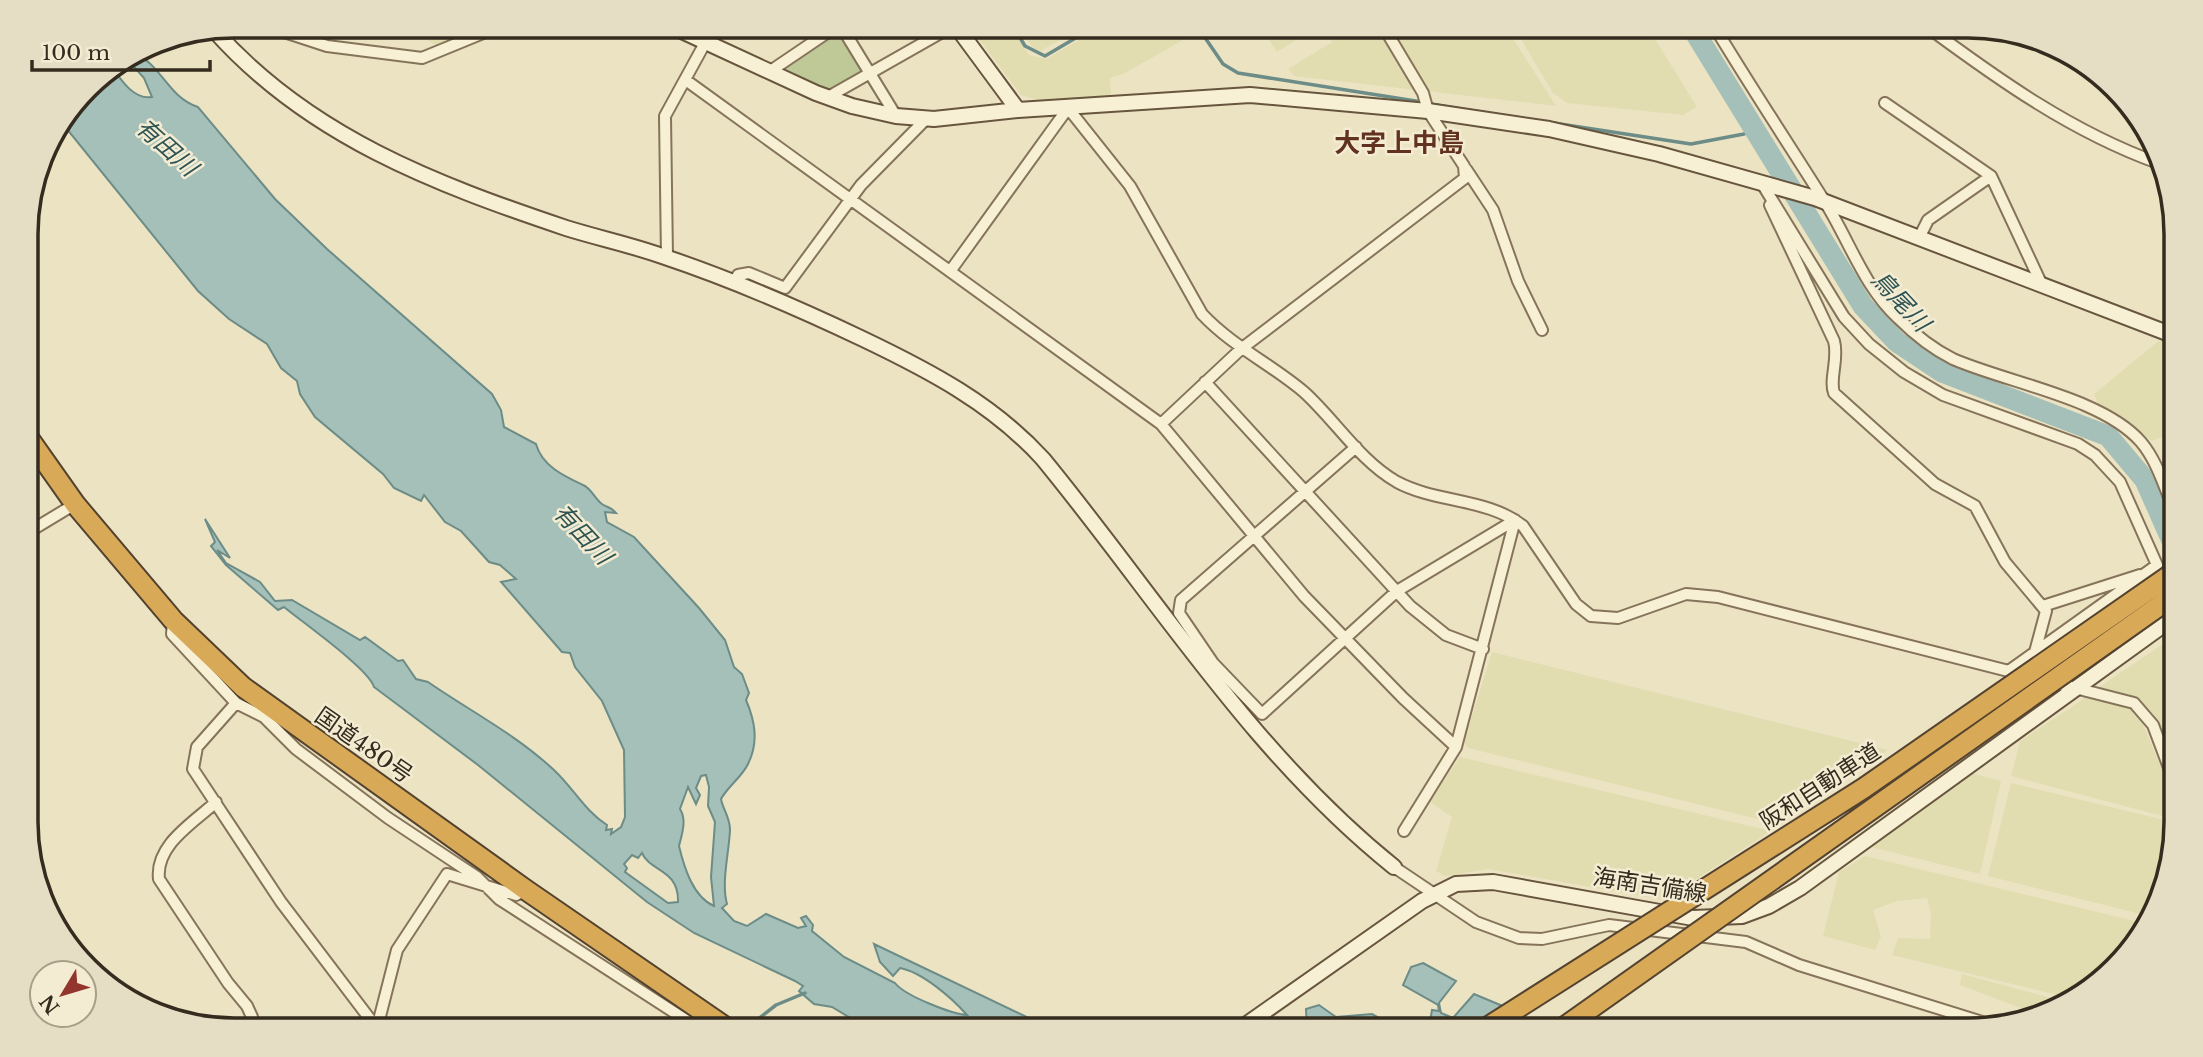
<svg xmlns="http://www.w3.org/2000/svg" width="2203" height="1057" viewBox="0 0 2203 1057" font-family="'Libre Baskerville','Noto Sans JP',serif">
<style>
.farmland{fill:#e1ddb0}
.green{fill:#bfc997}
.water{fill:#a5bfb9;stroke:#6c8c87;stroke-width:2;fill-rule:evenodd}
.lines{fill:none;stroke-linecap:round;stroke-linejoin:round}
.stream{stroke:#6c8c87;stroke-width:3.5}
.river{stroke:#a5bfb9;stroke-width:21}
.street-casing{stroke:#85745a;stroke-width:14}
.secondary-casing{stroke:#67553e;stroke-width:18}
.highway-casing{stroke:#53422f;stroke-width:23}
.street{stroke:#f7f0d5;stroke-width:10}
.secondary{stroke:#f7f0d5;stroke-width:14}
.highway{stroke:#d8a957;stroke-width:19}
.highway-bridge-casing{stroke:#53422f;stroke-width:23;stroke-linecap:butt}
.highway-bridge{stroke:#d8a957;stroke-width:19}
.labels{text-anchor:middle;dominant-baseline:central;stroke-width:5;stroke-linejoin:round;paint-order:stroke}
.street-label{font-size:23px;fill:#352b1e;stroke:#f4ecd2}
.water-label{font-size:24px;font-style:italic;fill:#2e5454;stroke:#f4ecd2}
.quarter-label{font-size:26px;font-weight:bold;fill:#60321f;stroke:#f4ecd2}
.rim{fill:none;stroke:#352b1e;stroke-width:3.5}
</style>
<rect width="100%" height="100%" fill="#ece3c3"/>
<path class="farmland" d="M403 26H490L451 45 437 46Z
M969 26H1009L1029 55 1046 59 1103 26H1193L1197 32 1125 73 1110 78 1111 96 1038 100 1021 95Z
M1019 26H1086L1040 51 1032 47Z
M1260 26H1318L1277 52Z
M1333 26H1505L1556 106 1294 76 1288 69 1332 42 1324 31Z
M1513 26H1647L1697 107 1683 115 1567 103 1553 93Z
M2160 340 2170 342 2175 348 2176 432 2152 441 2099 406 2094 394Z
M2176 635 2177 777 2154 714 2138 700 2098 688Z
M1492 652 1888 750 1770 822 1468 748 1464 742Z
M2085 698 2127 707 2138 713 2177 805V820L2011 776 2020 741Z
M1460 757 1771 831 1664 900 1488 869 1445 876 1436 871 1452 817 1430 802Z
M1971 773 2001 781 1980 874 1871 847Z
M2011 783 2177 823 2153 917 1988 876Z
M1865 856 2147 924 2085 995 2075 999 1892 955 1898 938 1930 939 1931 914 1927 898 1897 901 1873 910 1881 937 1875 950 1823 936 1839 872Z
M1962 974 2066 1002 2034 1013 1960 985Z"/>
<path class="green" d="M837 29 864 72 828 93 776 70Z"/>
<path class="water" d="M136 54C162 66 168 97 198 107L275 199 327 249 492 394 501 410 504 427 536 444C542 466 564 476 583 485 591 488 595 499 602 504 608 508 611 507 616 513L605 512 607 522 634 537 699 608 725 640 734 667 742 674 749 693 746 700C755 721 759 742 748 764 742 777 728 786 721 799 723 810 730 817 730 830 729 853 721 883 727 904L722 908 734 921 747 926 766 914 798 928 806 926 801 918 806 916 813 925 812 931 844 957 895 983C905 996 952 1014 967 1015 952 998 922 972 900 968L893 976 880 962 874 944 1056 1031H872L832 1007 814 1004 799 991 803 986 795 981 694 933 647 902 478 765 374 687C369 669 302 622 284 607L278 610 226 565 211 546 215 542 205 519 230 558 217 550 226 563 260 582 275 601 292 600 360 640 365 637 398 661 403 660 416 679 428 682C470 711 517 735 555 771 573 788 585 811 607 825L606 830 612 829 611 834 621 827 625 817 624 750 602 701 575 667 570 653 562 652 501 582 516 579 500 565 489 562 461 531 445 522 424 495 421 501 394 488 383 474 315 417 300 394 297 381 281 368 267 344 229 319 198 291 62 123 97 78 113 68C122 82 135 100 152 97L144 78 127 59ZM706 775 709 787 708 806 715 822 711 877 714 906C693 897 684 867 679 846 682 834 687 820 680 809L688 787 696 804 700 795 696 788 701 776ZM642 853C650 872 679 869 678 902L668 903 625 872 627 868 624 864 632 855 638 858Z
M1423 963 1456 981 1439 1003 1441 1013 1453 1018 1474 994 1505 1007 1541 1030H1307L1306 1009 1319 1005 1336 1017 1372 1014 1385 1021 1430 1022 1432 1010 1439 1011 1438 1005 1403 985 1411 967Z"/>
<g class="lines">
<path class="stream" d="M1013 26 1025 46 1045 56 1096 26
M1197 26 1223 64 1238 73 1422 102
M1430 104 1533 120
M1547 122 1691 144 1744 134 1755 128
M753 1023 776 1005 805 993"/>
<path class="river" d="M1691 26 1863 306 1897 342 1942 372 2108 436 2145 480 2176 550"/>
<defs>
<path id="street" d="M266 26 327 46 422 58 500 26
M841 26 896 116
M1714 26C1750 86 1788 143 1825 202 1849 240 1864 287 1898 318 1914 334 1933 349 1953 359 2008 383 2103 398 2141 442 2158 462 2165 490 2176 514
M1926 26C1999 80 2072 132 2158 163
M769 72 837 26
M687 81 1161 424 1304 596 1403 698 1456 747
M828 97 953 26
M1885 103 1991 176 2041 283
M2140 117 2142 121
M1466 169 1493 210 1518 281 1542 330
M1761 182 1844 317 1869 344 1904 372 1943 395 2078 444 2095 455 2120 482 2157 565 2010 670
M1770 205 1834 341C1839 359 1829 379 1834 393L1935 484 1975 506 2005 562 2046 611 2035 652
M1920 236 1928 220 1991 176
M667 257 665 116 705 43 719 26
M951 270 1068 108 1130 186 1202 314C1232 346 1271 364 1304 392 1335 420 1360 461 1397 482 1436 503 1488 498 1523 526L1576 604 1591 616 1618 618 1686 594 1718 597 2134 703 2153 725 2177 789
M734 283 738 275 749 273 785 288 861 185 926 119
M1205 382 1410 606 1446 635 1483 649
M1161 424 1241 349 1465 178 1464 166 1428 111 1423 93 1383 26
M27 533 75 504
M2043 606 2140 575
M173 620 172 634 236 703
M1213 663 1179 613 1181 600 1356 447
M1204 669 1213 663 1262 714 1397 591 1515 520
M270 714 264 717 236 703 197 747 193 769 281 902 379 1031
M264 717 296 749 388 818 477 877 499 899 703 1031
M216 802C193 823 155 845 159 879L228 983 247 1006 252 1017 253 1031
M1404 831 1456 747 1515 520
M1394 867 1476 922 1519 938 1542 939 1609 925 1746 942 1799 965 1995 1026
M377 1028 397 950 447 874 516 895 526 890"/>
<path id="secondary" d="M671 26 816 93 852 106 896 116 934 119 1018 110 1250 95 1428 111 1549 129 1659 154 1815 198 2175 336
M956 26 1018 110
M214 30C308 136 435 184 566 228 598 238 631 245 662 256 731 279 798 308 863 339 930 371 993 404 1043 459 1158 599 1251 752 1394 867
M1237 1031 1422 901 1456 884 1493 882 1693 918 1742 916 1769 906 1800 888 2176 616"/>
<path id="highway" d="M27 436 75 504 173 620 243 687 526 890 731 1031"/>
</defs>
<use href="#street" class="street-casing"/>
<use href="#secondary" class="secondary-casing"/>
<use href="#highway" class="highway-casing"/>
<use href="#street" class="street"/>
<use href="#secondary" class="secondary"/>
<use href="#highway" class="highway"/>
<defs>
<path id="highway-bridge" d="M1483 1030 1864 788 2176 571
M1560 1030 2176 594"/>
</defs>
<use href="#highway-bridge" class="highway-bridge-casing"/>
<use href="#highway-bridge" class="highway-bridge"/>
</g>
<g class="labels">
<g class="street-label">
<text transform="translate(364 745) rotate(35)">国道480号</text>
<text transform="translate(1820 786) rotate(-33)">阪和自動車道</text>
<text transform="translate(1650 885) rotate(9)">海南吉備線</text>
</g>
<g class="water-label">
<text transform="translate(167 147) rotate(42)">有田川</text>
<text transform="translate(1901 301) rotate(47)">鳥尾川</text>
<text transform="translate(583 534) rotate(47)">有田川</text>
</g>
<g class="quarter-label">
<text x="1399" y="143">大字上中島</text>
</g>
</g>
<path d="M0 0H2203V1057H0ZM234 38H1968A196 196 0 0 1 2164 234V822A196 196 0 0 1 1968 1018H234A196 196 0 0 1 38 822V234A196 196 0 0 1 234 38Z" fill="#e5ddc4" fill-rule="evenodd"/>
<path class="rim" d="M234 38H1968A196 196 0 0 1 2164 234V822A196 196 0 0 1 1968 1018H234A196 196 0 0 1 38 822V234A196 196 0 0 1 234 38Z"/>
<g transform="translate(63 994) rotate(232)"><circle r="33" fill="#f4ecd2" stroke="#a89f8a" stroke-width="2"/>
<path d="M0-5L12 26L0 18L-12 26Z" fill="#91352d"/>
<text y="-10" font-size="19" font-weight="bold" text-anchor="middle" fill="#352b1e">N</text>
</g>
<path d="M32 60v10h178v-10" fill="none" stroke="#352b1e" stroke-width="3.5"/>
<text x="42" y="60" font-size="21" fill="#352b1e" stroke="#f4ecd2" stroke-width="5" paint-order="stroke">100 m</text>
</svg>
